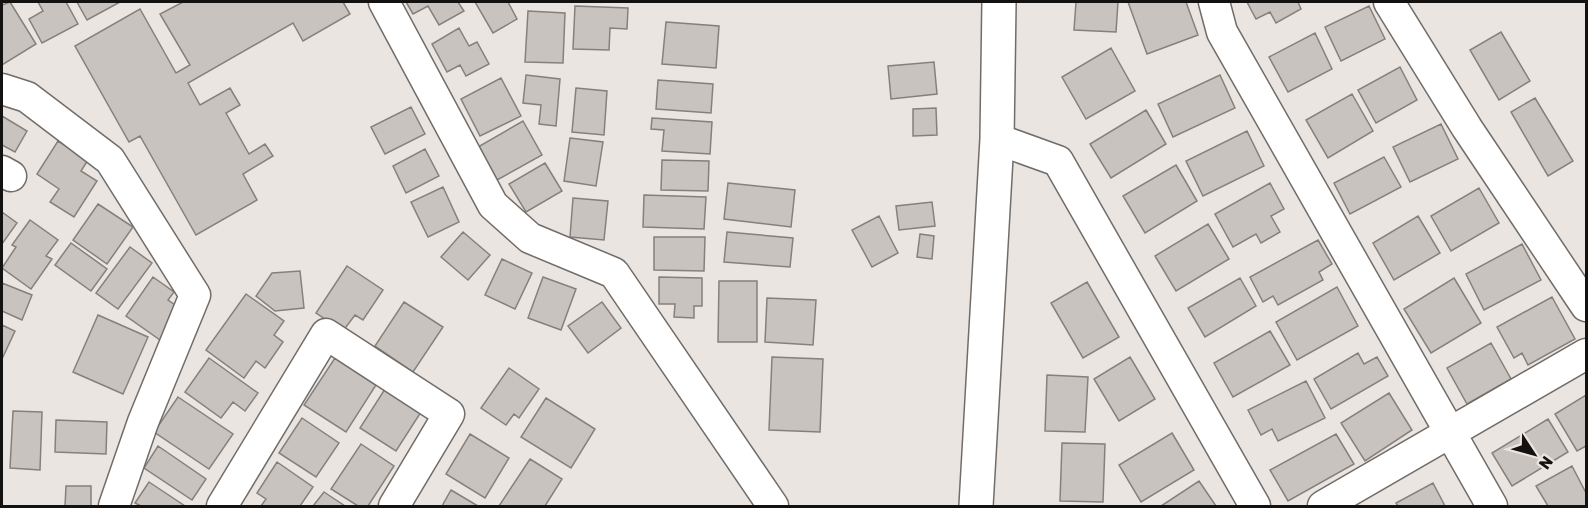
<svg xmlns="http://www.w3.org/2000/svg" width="1588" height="508" viewBox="0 0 1588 508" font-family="Rubik,sans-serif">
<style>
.building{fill:#c9c3bf;stroke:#85807c;stroke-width:1.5}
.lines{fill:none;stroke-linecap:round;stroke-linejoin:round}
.minor-casing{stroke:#716c68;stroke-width:33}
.tertiary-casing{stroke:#716c68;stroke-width:36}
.minor{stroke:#fff;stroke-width:30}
.tertiary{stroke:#fff;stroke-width:33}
</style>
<rect width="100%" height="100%" fill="#ebe5e1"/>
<path class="building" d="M10 2 36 44 2 65V5Z
M38 2H66L78 24 42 43 29 19 43 11Z
M77 2H120L87 20Z
M183 2H343L350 14 303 41 293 23 188 83 200 105 230 88 240 105 226 113 249 154 265 144 273 156 243 174 257 200 196 235 140 136 129 142 75 46 140 9 176 73 190 65 160 14Z
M406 2H458L464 11 439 25 428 6 413 14Z
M475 2H508L517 19 493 33Z
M1076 2H1118L1116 32 1074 30Z
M1128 2H1186L1198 35 1147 54Z
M1247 2H1298L1301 9 1276 23 1270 12 1256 19Z
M575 6 628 8 627 29 610 28 609 50 573 49Z
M1369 6 1385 39 1341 61 1325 27Z
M528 11 565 13 563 63 525 62Z
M666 22 719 26 716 68 662 64Z
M459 28 469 46 477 42 489 64 466 76 460 65 447 72 432 44Z
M1501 32 1530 81 1499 100 1470 50Z
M1315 33 1332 69 1288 92 1269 57Z
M1111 48 1135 91 1086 119 1062 77Z
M934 62 937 94 891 99 888 66Z
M1400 67 1417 100 1376 123 1358 90Z
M526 75 560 79 556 126 539 124 541 105 523 103Z
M1220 75 1235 108 1173 137 1158 104Z
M501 78 521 116 480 136 461 99Z
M658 80 713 84 711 113 656 109Z
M576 88 607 91 604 135 572 132Z
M1352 94 1373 131 1328 158 1306 120Z
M1535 98 1573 161 1548 176 1511 112Z
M411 107 425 134 385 154 371 127Z
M936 108 937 135 913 136V109Z
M1146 110 1166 144 1111 178 1090 144Z
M2 116 27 131 15 152 2 145Z
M652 118 712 122 710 154 662 151 664 130 651 129Z
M523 121 542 155 497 180 478 147Z
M1441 124 1458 159 1410 182 1393 147Z
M1247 131 1264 166 1203 196 1186 161Z
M570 138 603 142 596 186 564 181Z
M58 141 88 160 81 171 97 181 74 217 50 202 59 189 37 174Z
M425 149 439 176 406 193 393 166Z
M1384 157 1401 187 1350 214 1334 183Z
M662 160 709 161 708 191 661 190Z
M545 163 562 191 526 212 509 184Z
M1176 165 1197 201 1145 233 1123 196Z
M728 183 795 190 791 227 724 219Z
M1270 183 1284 209 1271 216 1280 232 1261 243 1256 234 1233 247 1215 214Z
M443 187 459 222 428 237 411 202Z
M1479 188 1499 223 1451 251 1431 216Z
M644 195 706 197 704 229 643 227Z
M573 198 608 201 604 240 570 237Z
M932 202 935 226 899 230 896 206Z
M98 204 133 227 107 264 73 240Z
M2 212 17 223 2 244Z
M879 216 898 253 872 267 852 230Z
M1418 216 1440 253 1394 280 1373 243Z
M30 220 58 240 46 256 52 259 31 289 2 268 16 247 12 245Z
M1208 224 1229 259 1176 291 1155 256Z
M463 232 490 255 468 280 441 257Z
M727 232 793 238 790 267 724 262Z
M920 234 934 236 932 259 917 257Z
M654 237H705L704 271 654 270Z
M1318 240 1332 264 1319 272 1323 280 1278 305 1273 296 1263 302 1250 277Z
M71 243 107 269 91 291 55 265Z
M1522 244 1541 280 1484 310 1466 274Z
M130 247 152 263 118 309 96 293Z
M502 259 532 273 515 309 485 295Z
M347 266 383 290 363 320 355 315 343 331 316 313Z
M300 271 304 308 275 311 256 296 272 273Z
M153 277 174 292 168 300 181 309 160 340 126 316Z
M543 277 576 289 561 330 528 318Z
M659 277 702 278V306H694V318L674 317 675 304H659Z
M1240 278 1256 306 1205 337 1188 308Z
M1454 278 1481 323 1431 353 1404 309Z
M719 281H757V342H718Z
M1087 282 1119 337 1083 358 1051 303Z
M2 283 32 295 22 320 2 311Z
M1337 287 1358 326 1297 360 1276 322Z
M246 294 284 321 274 335 283 342 265 368 256 361 244 378 206 350Z
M1552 297 1575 339 1528 365 1522 353 1514 358 1497 327Z
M767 298 816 300 813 345 765 342Z
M404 302 443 327 413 372 375 346Z
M602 302 621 328 588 353 568 326Z
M98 315 148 337 123 394 73 372Z
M2 325 15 331 2 359Z
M1270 331 1290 365 1233 397 1214 363Z
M1491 343 1511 379 1467 404 1447 368Z
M1358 353 1364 364 1377 357 1388 376 1331 409 1314 379Z
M772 357 823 359 820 432 769 430Z
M1130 357 1155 399 1119 421 1094 379Z
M209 358 258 393 245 411 233 402 221 418 185 392Z
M335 358 376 385 346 432 304 405Z
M509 368 539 389 519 418 514 414 506 425 481 408Z
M1047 375 1088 377 1085 432 1045 431Z
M1306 381 1325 418 1278 441 1272 429 1261 435 1248 410Z
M385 389 421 412 396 451 360 428Z
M1389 393 1412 430 1365 461 1341 423Z
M1586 395V446L1577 451 1555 414Z
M178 397 233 434 209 469 154 432Z
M546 398 595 429 571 468 521 437Z
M13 411 42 412 40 470 10 468Z
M302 418 339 443 316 477 279 453Z
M1548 419 1568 452 1512 486 1492 453Z
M56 420 107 422 106 454 55 452Z
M1172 433 1194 470 1141 502 1119 465Z
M470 434 509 458 485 498 446 474Z
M1336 434 1354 464 1288 501 1270 470Z
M1062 443 1105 444 1103 502 1060 501Z
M361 444 394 466 368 506H358L331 489Z
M158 446 206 479 192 500 144 468Z
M530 459 562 479 545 506H499Z
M277 462 313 487 300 506H261L266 499 257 493Z
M1572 466 1586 493V506H1548L1536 486Z
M1199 481 1216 506H1161Z
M149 482 185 506H141L135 503Z
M1433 483 1445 506H1398L1396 503Z
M66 486H91V506H65Z
M451 490 478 506H442Z
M324 492 345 506H313Z"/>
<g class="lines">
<defs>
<path id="minor" d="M384 2 493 205 530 238 614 273 773 506
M1214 2 1222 32 1492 506
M1389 2 1467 128 1586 306
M2 89 27 97 110 160 195 295 143 422 114 506
M997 139 1058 161 1255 506
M2 171 11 176
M222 506 326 334 449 414 394 506
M1323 506 1586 354"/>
<path id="tertiary" d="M976 506 997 139 999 2"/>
</defs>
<use href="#minor" class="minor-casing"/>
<use href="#tertiary" class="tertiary-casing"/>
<use href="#minor" class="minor"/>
<use href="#tertiary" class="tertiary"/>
</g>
<rect width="1588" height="508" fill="none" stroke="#141210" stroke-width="6"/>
<g transform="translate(1534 454) rotate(126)" stroke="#ebe5e1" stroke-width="4.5" paint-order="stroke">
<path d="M0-4.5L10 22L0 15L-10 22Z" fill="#141210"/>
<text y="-9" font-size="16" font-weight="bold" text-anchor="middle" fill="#141210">N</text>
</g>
</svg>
